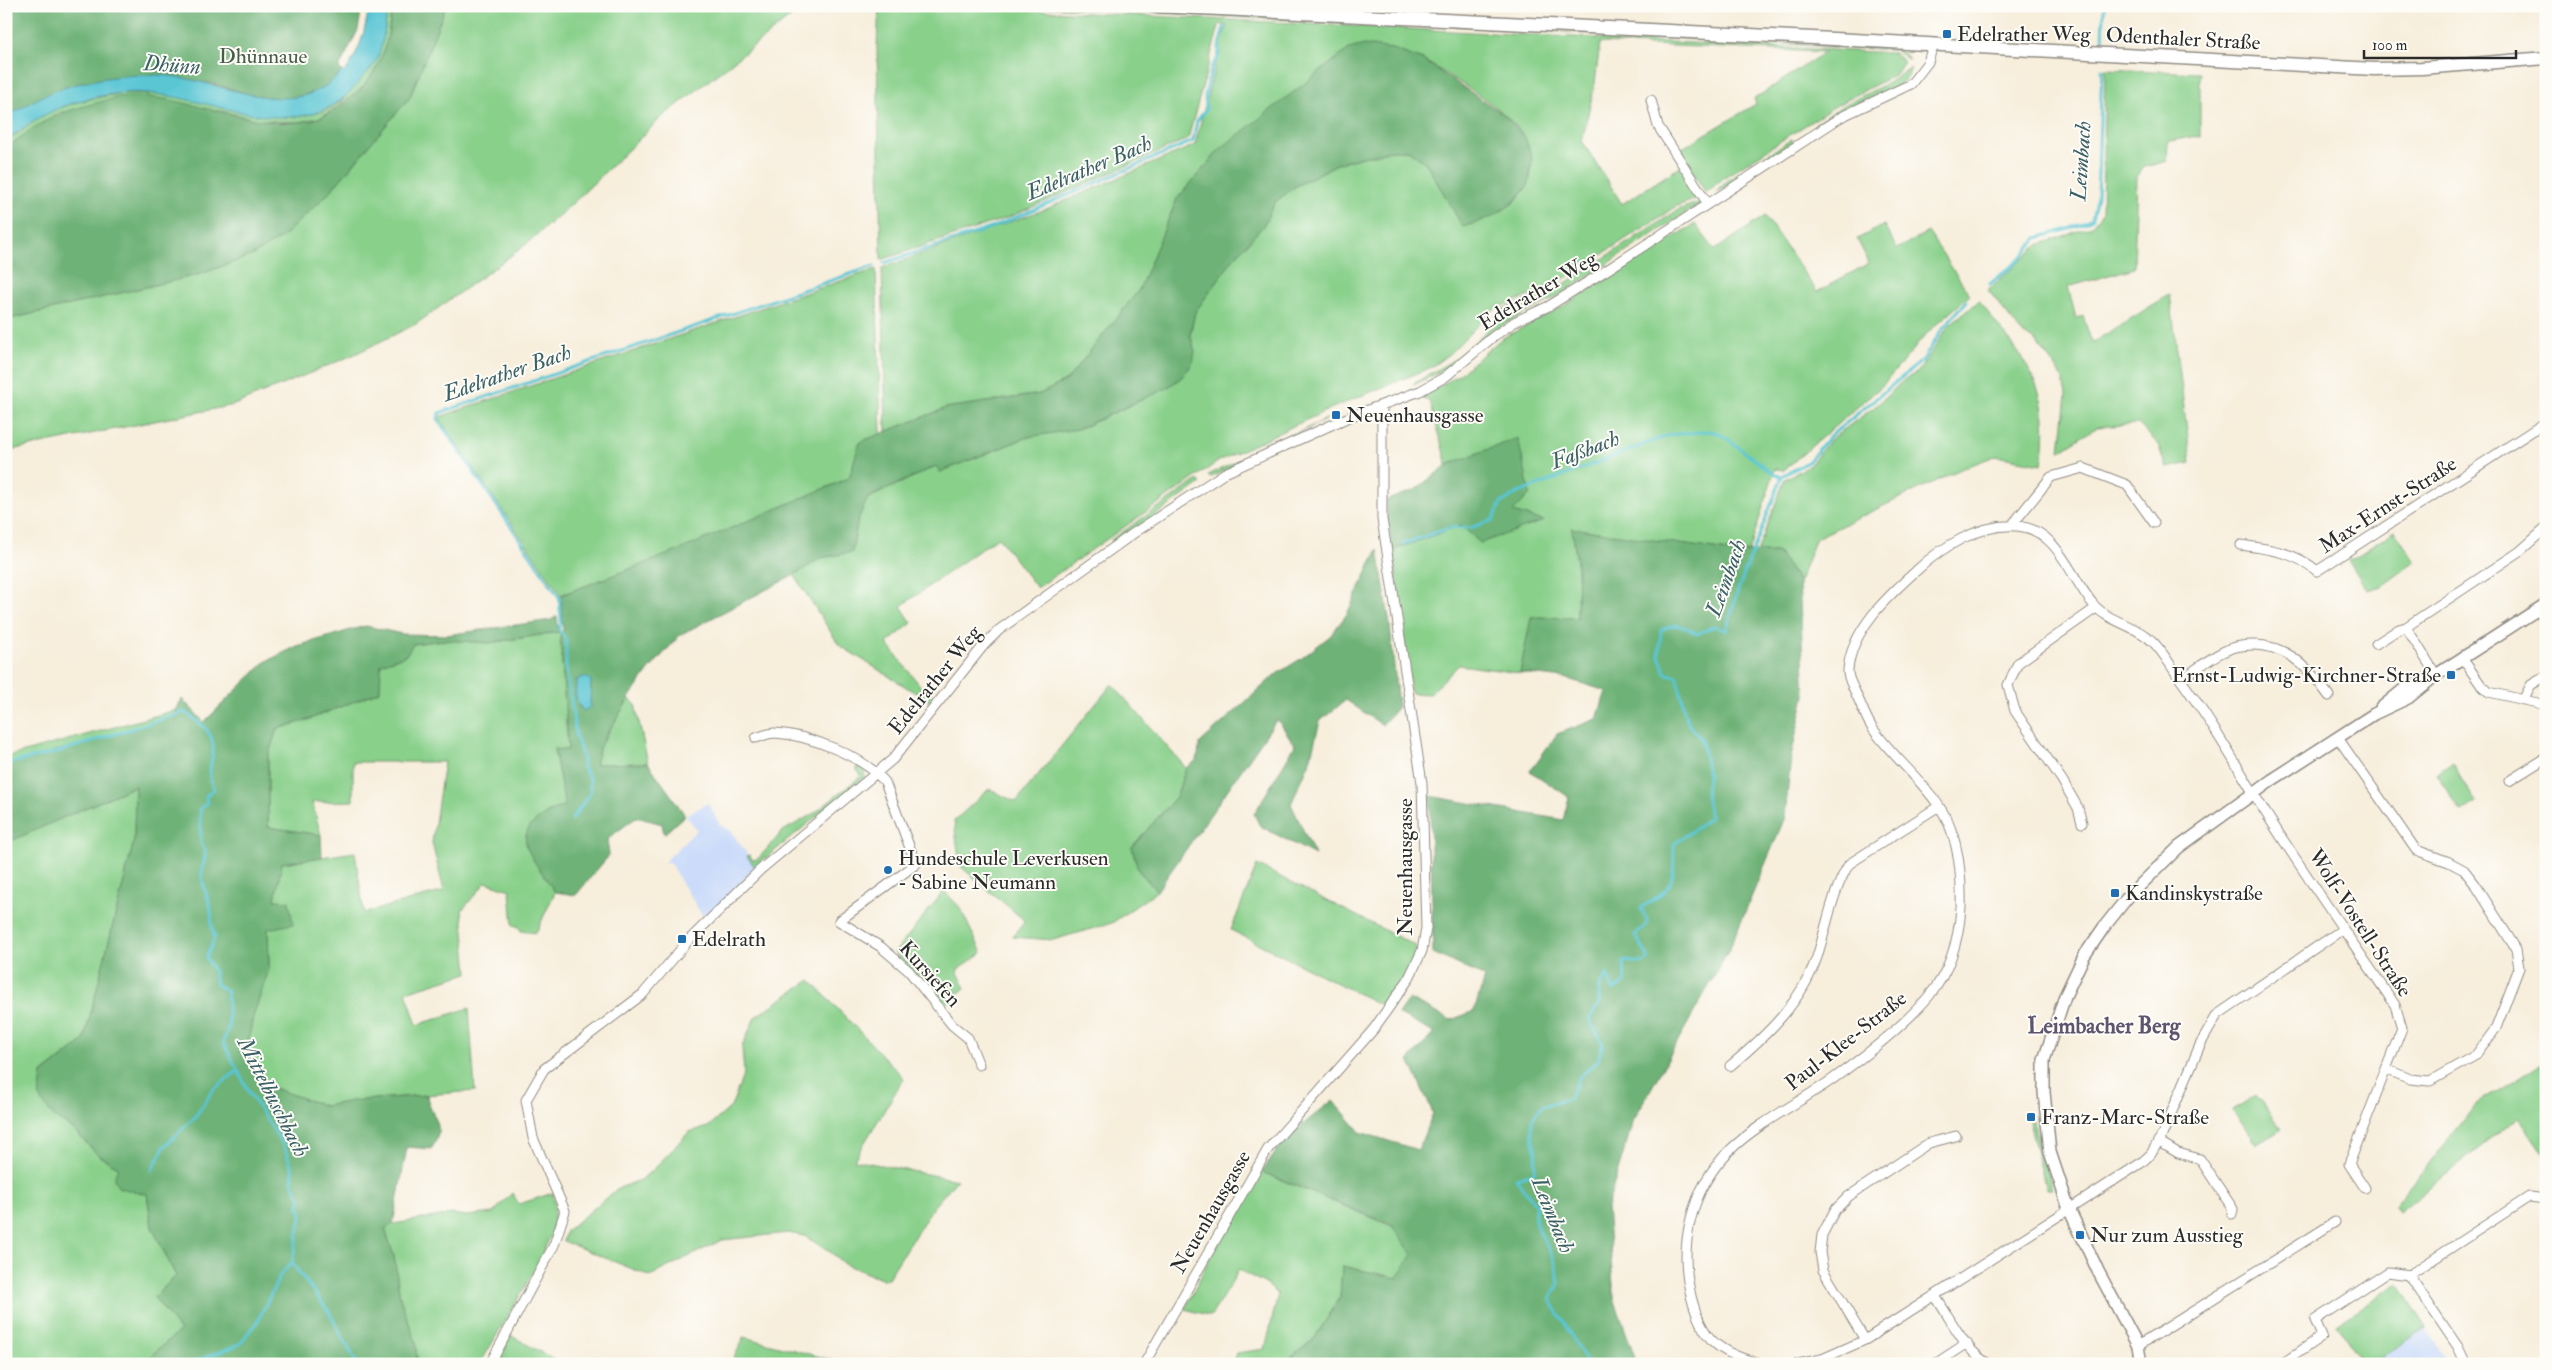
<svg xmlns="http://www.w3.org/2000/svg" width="2552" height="1370" viewBox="0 0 2552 1370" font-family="'IM FELL Double Pica',serif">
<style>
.built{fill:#cbdbf9}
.green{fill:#89d08b;stroke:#5a7e5b}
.forest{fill:#6eb277;stroke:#4c6e51;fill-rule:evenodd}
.water{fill:#5ac6d4;stroke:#427880}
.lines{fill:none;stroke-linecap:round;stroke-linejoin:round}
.stream{stroke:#5ac6d4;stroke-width:3}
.minor-casing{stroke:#918c84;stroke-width:11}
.tertiary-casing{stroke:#918c84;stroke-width:14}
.secondary-casing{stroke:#918c84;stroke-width:15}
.minor{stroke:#fff;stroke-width:9}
.tertiary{stroke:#fff;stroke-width:11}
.secondary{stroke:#fff;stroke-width:12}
.poi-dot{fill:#1f6fb2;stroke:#fdfcf7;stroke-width:2}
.labels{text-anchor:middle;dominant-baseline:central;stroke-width:4;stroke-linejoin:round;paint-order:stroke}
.poi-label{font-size:21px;fill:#2b2b2b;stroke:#fdfcf7;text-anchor:start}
.street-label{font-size:21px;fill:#2b2b2b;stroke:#fdfcf7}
.park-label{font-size:21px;fill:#475d48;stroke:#fdfcf7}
.water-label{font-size:22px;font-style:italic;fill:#3b6166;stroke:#fdfcf7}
.neighbourhood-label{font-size:22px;font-weight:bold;fill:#5d556e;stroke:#fdfcf7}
</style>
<rect width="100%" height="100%" fill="#fdfcf7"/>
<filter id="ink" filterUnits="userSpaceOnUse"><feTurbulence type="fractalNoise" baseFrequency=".02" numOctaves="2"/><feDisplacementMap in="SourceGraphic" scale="10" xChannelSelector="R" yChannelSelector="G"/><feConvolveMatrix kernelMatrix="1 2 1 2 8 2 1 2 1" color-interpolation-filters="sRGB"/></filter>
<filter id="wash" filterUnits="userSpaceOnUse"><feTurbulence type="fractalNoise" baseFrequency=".0096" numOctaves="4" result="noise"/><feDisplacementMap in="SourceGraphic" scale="20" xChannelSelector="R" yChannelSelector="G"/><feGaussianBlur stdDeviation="1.12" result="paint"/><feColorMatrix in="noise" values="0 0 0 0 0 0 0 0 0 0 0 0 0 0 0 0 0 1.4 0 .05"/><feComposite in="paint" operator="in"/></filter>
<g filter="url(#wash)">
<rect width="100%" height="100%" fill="#f7eedc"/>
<path class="built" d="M708 803 720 825 731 831 756 867 705 920 669 862 666 864 664 862 697 830 686 815Z
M2426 1328 2449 1364H2371Z"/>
<path class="green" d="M387 6H392L386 47 379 66 359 91 322 117 299 122 258 120 222 111 61 112 33 128 6 149V142L10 139 48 112 81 101 123 93 165 94 204 102 323 112 342 100 376 62 385 24Z
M446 6H805L662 117 573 203 523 247 416 324 353 355 234 405 6 451V320L201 274 253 255 281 238 329 193 410 97Z
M879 6H949L1833 50 1894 53 1904 62 1896 74 1837 105 1726 176 1706 193 1679 150 1756 104 1754 99 1825 52 1600 43 1595 83 1582 141 1622 204 1680 167 1699 198 1677 206 1548 289 1494 309 1449 354 1430 368 1332 408 1219 461 1037 588 998 537 901 606 912 623 887 643 925 692 933 697 930 702 839 645 794 575 821 558 852 552 858 519 867 499 936 466 940 472 1028 437 1086 426 1167 388 1182 377 1190 367 1193 342 1190 335 1195 312 1233 259 1263 226 1275 202 1296 186 1339 163 1392 150H1408L1426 163 1463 227C1490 218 1528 204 1531 172 1532 161 1530 150 1525 139 1513 112 1449 76 1423 60L1220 149 1177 199 1139 290 1067 380 1040 394 946 408 886 432 882 268 1046 209 1195 145 1222 38 1227 26 1221 24 1219 26 1188 139 1007 218 881 260 877 47Z
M1025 6H1060L1355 21V23Z
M1404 23 1894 48 1904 53 1909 60 1895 50Z
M1911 67 1908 77 1901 84 1858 104 1817 128 1815 124 1842 106 1890 82Z
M2105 69 2200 73V137C2188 135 2180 141 2168 141L2167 161 2144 167 2137 177 2134 268 2068 287 2076 318 2083 316 2092 343 2170 294 2191 463 2166 468 2158 444 2138 424 2097 427 2060 451 2066 395 2063 379 2050 359 2036 342 2021 332 1988 290 2038 245 2092 226 2102 213Z
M1792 139 1794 143 1714 194 1728 180Z
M1700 202H1703L1555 298 1495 329 1449 367 1414 385 1413 384 1458 357 1505 314 1502 309 1555 290 1678 210Z
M1765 216 1817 292 1869 263 1857 239 1884 225 1897 249 1928 232 1970 295 1929 331 1883 385 1784 470 1775 469 1749 552H1735L1572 529 1578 569 1577 618 1532 617 1520 673 1459 665 1429 694 1411 693 1393 550 1461 525 1543 521 1512 513 1518 438 1447 465 1430 402 1422 398 1461 373 1501 339 1562 307 1695 224 1715 250Z
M876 269 881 434 860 442 849 478 678 551 561 595 440 420 439 417Z
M1979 301C2023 359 2054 385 2042 464L1995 456 1963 468 1816 538 1799 582 1778 552H1757L1785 479 1809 466 1830 440 1877 405 1905 379 1918 372 1949 325Z
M1333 416 1210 478 1208 475Z
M1198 480 1201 483 1114 545 1111 540Z
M2395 531 2415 562 2382 586 2367 590 2349 561Z
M560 632 568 750H554L565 805 547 813 525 845 555 892 536 933 521 931 518 926H513L510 890 486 882 462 910 468 973 406 992 417 1025 469 1008 475 1091 352 1101 325 1106 273 1088 258 1073 250 1051 249 1036 253 1017 269 969 268 929 282 863 355 852 364 913 444 891 432 843 444 762H353V801L312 802 321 835 268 827V756L277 729 308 720 379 691 381 664 406 655 413 644 444 640 489 643Z
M1112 684 1186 768 1176 797 1132 847 1138 870 1157 891 1112 923 1053 940 1013 937 1025 921 960 866 954 821 989 789 1016 802Z
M629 698 635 704 648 763 595 764 600 746Z
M176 710 177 714 89 742 6 765V757Z
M2452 763 2477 802 2461 812 2436 774Z
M859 766 864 771 865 777 755 867 747 856 749 855 753 860 758 859 783 831 816 812 861 776 856 768Z
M135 786 134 841 84 1041 42 1073 54 1117 73 1129 99 1156 118 1167 147 1194 152 1227 176 1276 154 1297 180 1331 157 1350 146 1364H6V843Z
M1257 865 1416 946 1412 964 1385 1007 1231 930Z
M944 891 959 906 982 953 957 970 965 988 943 1006 915 973 894 953Z
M810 980 904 1078 854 1160 957 1180 933 1207 888 1278 884 1280 844 1264 828 1250 804 1236 788 1233 722 1240 650 1276 563 1241 566 1231 617 1189 640 1180 653 1170 689 1132 708 1127 731 1107 744 1073 742 1047 755 1017Z
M2546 1061V1157L2518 1117 2399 1212 2395 1206 2474 1106Z
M2256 1095 2282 1128 2256 1145 2233 1110Z
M2029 1121H2033L2052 1189H2046Z
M1262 1172 1392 1226 1413 1254 1397 1278 1342 1266 1340 1298 1314 1339 1283 1364H1233L1237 1353 1265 1349 1278 1294 1266 1284 1239 1270 1211 1316 1185 1309 1213 1251Z
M512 1193 519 1204 553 1193 555 1207 553 1230 537 1266 480 1364H417L418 1359 400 1298 394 1256 385 1229 393 1224 452 1214 467 1216 493 1213Z
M2398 1284 2426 1328 2371 1364H2362L2336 1324Z
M510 1335 562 1364H495Z
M744 1337 840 1362H732Z"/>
<path class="forest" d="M6 6H362L358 30 339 68 342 71 334 81 315 92 290 99 259 97 210 83 75 85 43 96 6 117Z
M392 6H446L410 97 329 193 281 238 253 255 201 274 6 320V149L9 146C41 121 59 112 100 102 108 100 117 97 125 96 185 92 271 140 324 116 334 111 343 104 352 97 381 73 389 42 392 6Z
M1364 45 1393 49 1423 60 1503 114 1525 137 1532 159 1529 184 1515 201 1492 217 1463 227 1426 163 1408 150H1392L1339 163 1296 186 1275 202 1263 226 1233 259 1195 312 1190 335 1195 351 1193 362 1182 377 1167 388 1078 429 1028 437 940 472 936 466 868 498 858 519 852 552 821 558 794 575 680 635 649 670 629 698 600 746 595 764 648 763 685 815 664 834 662 824 637 817 611 836 607 841 609 853 606 859 576 895 555 892C527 849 502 831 565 805L554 749 568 750 560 632 563 631 561 595 677 551 849 478 860 442 946 408 1040 394 1067 380 1139 290 1177 199 1220 149 1349 49ZM576 680 591 682 590 707 579 708Z
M1518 438 1530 494 1513 512 1544 521 1480 543 1461 525 1393 550 1387 521V500L1415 490 1447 465Z
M1572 528 1735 552H1778L1799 582 1805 696 1791 756 1785 817 1729 950 1634 1119 1607 1207 1614 1298 1637 1364H1283L1314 1339 1340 1298 1342 1266 1397 1278 1412 1254 1392 1225 1262 1172 1285 1139 1333 1100 1360 1132 1418 1150 1433 1113 1409 1060 1434 1033 1398 1014 1409 999 1451 1020 1474 1011 1485 977 1433 953 1430 796 1563 820 1569 797 1530 771 1557 734 1597 719 1606 691 1565 678 1520 673 1531 617 1577 618 1578 569Z
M1378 549 1390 625 1398 707 1382 725 1346 700 1320 721 1309 764 1291 804 1315 855 1260 826 1254 814 1295 745 1277 719 1157 891 1138 870 1132 847 1176 797 1186 768 1197 760 1200 743 1275 675 1302 658 1330 636 1347 614Z
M557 616 558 632 489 643 444 640 413 644 406 655 381 664 380 691 307 720 277 729 268 756V827L321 835 322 857 282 863 275 900 289 901 293 924 268 929 269 969 253 1017 249 1036 250 1051 258 1073 273 1088 325 1106 352 1101 427 1095C429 1117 449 1124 431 1149L407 1147 393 1224 385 1229 394 1256 400 1298 416 1342 417 1364H146L157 1350 180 1331 154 1297 176 1276 152 1227 147 1194 119 1188 114 1179 118 1167 99 1156 73 1129 54 1117 39 1098 42 1074 84 1040 134 841 135 786 6 843V765L89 742 177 714 176 710 182 699 204 722 265 662 297 646 354 629 366 626 402 634 446 635 551 620Z"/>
<path class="water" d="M369 6H387C387 20 382 51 376 62 372 68 366 74 361 79 302 160 202 86 123 93 80 97 38 112 6 142V117C18 110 30 102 43 96 77 80 120 74 158 75 219 77 294 128 342 71L344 73C360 52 365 31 369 6Z
M586 677 591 680 590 707 584 711C575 705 573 686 579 678Z"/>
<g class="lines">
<path class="stream" d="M2103 47 2104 6
M884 263 991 228 1193 141 1197 121 1206 109 1205 96 1212 66 1219 56V46L1224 27
M1990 284 2019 260 2037 238 2069 229 2092 219 2097 196 2102 70
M1403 544 1452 527 1470 528 1493 520 1501 503 1516 494 1669 435 1710 431 1721 434 1775 475 1782 476
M6 764 58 752 185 712C191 718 202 723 206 729 224 752 201 766 214 789L206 796 207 803 200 809 201 844C210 853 202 862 202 873 201 886 210 899 211 911 212 922 210 927 215 937L206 958 214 971 216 984 227 992 229 1026 223 1042 250 1094 284 1146 293 1171 292 1182 301 1199 298 1206 302 1212 292 1263 329 1312 357 1364
M572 819 590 794V780L583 767V759L576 736 566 668V640L559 630 561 619 559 597 438 420 439 413 874 266
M152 1170 164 1147 195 1117 213 1090 236 1072
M189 1364 240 1344 247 1334 255 1326 281 1274 292 1263
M1588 1364 1550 1299 1559 1284C1558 1276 1557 1267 1554 1260 1547 1243 1530 1223 1536 1205L1516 1178 1534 1173 1536 1154 1532 1137V1119L1542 1106 1569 1099 1580 1076 1597 1062 1603 1044 1589 1019 1599 1004V989L1607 974 1613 990 1625 983 1624 961 1643 963 1649 958 1635 935 1648 923 1641 908C1676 885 1673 885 1674 844L1710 818 1706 795 1708 776 1702 740 1691 728 1685 715 1677 676 1666 674 1659 656 1661 630C1677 622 1682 625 1697 634L1715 626 1726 631 1738 590 1782 476 1808 462 1829 437 1923 360 1943 328 1967 301"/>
</g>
</g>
<g filter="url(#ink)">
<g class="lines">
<defs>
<path id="minor" d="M1651 100 1658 126 1708 204
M2012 525 2051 477 2083 468 2127 485 2154 523
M2241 545C2269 549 2295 552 2317 571L2546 422
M2376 644 2399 629 2406 627
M2462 658 2481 685 2489 692 2546 705
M2436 675 2406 627 2519 552 2546 528
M2181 680C2199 668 2219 649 2241 646 2282 639 2308 666 2329 696
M2523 700 2531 685 2546 676
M756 738C762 736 769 733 775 733 809 735 863 756 885 782L916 864 839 921 881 947 909 971 952 1025 968 1038 979 1065
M2338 738 2416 850 2449 862 2464 870 2475 884 2516 949 2519 968 2496 1028 2476 1055 2430 1081 2410 1079 2386 1069
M2509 781 2546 758
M2082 823 2078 808 2062 780 2015 711 2008 685 2018 663 2096 608
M1730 1066C1766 1036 1802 1002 1817 957 1827 926 1832 892 1849 864L1939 806
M2158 1141 2178 1153 2200 1159 2233 1209 2232 1214
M2409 1275 2529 1197 2546 1199
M2409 1275 2458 1347 2466 1364
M1935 1296C1950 1317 1965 1352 1989 1364
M1865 1340 1823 1270 1820 1252 1822 1235 1835 1210 1849 1196 1929 1143 1956 1136
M2138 1346 2335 1222
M490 1364 554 1245 565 1211 533 1138 526 1100 544 1069 643 994 688 941 760 870 893 759 984 645 999 630 1134 533 1225 473 1349 417 1420 391 1445 377 1494 336 1516 321 1549 306 1610 268 1841 117 1911 84 1928 62 1933 45
M1144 1364 1268 1149 1373 1030 1408 980 1422 951 1426 928 1422 783 1382 519V405
M1761 1364C1718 1353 1702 1340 1691 1296 1678 1245 1691 1189 1729 1151 1758 1123 1797 1104 1830 1081 1864 1057 1902 1028 1929 996 1951 970 1959 939 1961 907 1962 873 1959 835 1939 806 1920 778 1889 753 1871 726 1865 716 1861 704 1856 694 1853 686 1847 678 1848 670 1851 630 1888 596 1916 571 1941 547 1981 523 2017 526 2058 529 2070 577 2093 604 2108 622 2136 625 2152 641 2162 650 2170 665 2178 676 2206 714 2230 754 2254 794 2298 866 2348 935 2395 1005L2402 1028 2349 1164 2365 1188
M1798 1364 1822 1359 1865 1340 2141 1163 2151 1154 2162 1135 2200 1045 2217 1015 2343 929
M1935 1364 1967 1343
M2282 1364 2322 1336 2315 1320 2388 1272 2409 1275"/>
<path id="tertiary" d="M2381 708 2403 690 2436 675 2546 604
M2141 1364 2138 1346 2098 1271 2069 1209 2050 1152 2044 1092V1060L2065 996 2084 956 2104 927 2127 898 2179 847 2272 780 2374 714 2408 698 2436 675"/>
<path id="secondary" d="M1159 6 1854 40 2374 69 2422 68 2546 58"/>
</defs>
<use href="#minor" class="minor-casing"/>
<use href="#tertiary" class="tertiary-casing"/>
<use href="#secondary" class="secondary-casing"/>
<use href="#minor" class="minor"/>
<use href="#tertiary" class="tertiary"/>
<use href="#secondary" class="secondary"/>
</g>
</g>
<g class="poi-dot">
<rect x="1942" y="29" width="10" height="10" rx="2.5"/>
<rect x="1331" y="410" width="10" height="10" rx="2.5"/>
<rect x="2446" y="670" width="10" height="10" rx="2.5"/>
<circle cx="888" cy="870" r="5"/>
<rect x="2110" y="888" width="10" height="10" rx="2.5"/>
<rect x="677" y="934" width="10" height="10" rx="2.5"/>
<rect x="2026" y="1112" width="10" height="10" rx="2.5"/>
<rect x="2075" y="1230" width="10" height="10" rx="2.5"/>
</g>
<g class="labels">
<g class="poi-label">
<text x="1957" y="34">Edelrather Weg</text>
<text x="1346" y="415">Neuenhausgasse</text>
<text x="2441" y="675" text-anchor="end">Ernst-Ludwig-Kirchner-Straße</text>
<text x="898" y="858">Hundeschule Leverkusen<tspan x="898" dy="24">- Sabine Neumann</tspan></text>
<text x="2125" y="893">Kandinskystraße</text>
<text x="692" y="939">Edelrath</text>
<text x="2041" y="1117">Franz-Marc-Straße</text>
<text x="2090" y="1235">Nur zum Ausstieg</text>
</g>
<g class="street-label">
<text transform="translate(2183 39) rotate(3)">Odenthaler Straße</text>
<text transform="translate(1538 291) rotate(-31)">Edelrather Weg</text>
<text transform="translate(2388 505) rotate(-33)">Max-Ernst-Straße</text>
<text transform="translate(935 680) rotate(-51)">Edelrather Weg</text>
<text transform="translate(1405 867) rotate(-90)">Neuenhausgasse</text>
<text transform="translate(2360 923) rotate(57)">Wolf-Vostell-Straße</text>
<text transform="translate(930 974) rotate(48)">Kursiefen</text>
<text transform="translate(1846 1041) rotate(-38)">Paul-Klee-Straße</text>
<text transform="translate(1211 1212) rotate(-60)">Neuenhausgasse</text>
</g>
<g class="park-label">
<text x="263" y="56">Dhünnaue</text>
</g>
<g class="water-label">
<text transform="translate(172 65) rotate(4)">Dhünn</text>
<text transform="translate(2081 161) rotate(-86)">Leimbach</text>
<text transform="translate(1089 168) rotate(-23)">Edelrather Bach</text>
<text transform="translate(507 373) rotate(-19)">Edelrather Bach</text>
<text transform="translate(1585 450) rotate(-21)">Faßbach</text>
<text transform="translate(1726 578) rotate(-70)">Leimbach</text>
<text transform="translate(273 1097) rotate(63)">Mittelbuschbach</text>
<text transform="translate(1553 1215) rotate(68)">Leimbach</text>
</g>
<g class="neighbourhood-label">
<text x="2104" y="1026">Leimbacher Berg</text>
</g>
</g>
<rect width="2552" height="1370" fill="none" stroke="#fdfcf7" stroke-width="25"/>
<path d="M2364 50v8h152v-8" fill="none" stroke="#2b2b2b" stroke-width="2.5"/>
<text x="2372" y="50" font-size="15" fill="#2b2b2b" stroke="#fdfcf7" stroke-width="4" paint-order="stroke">100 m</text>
</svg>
